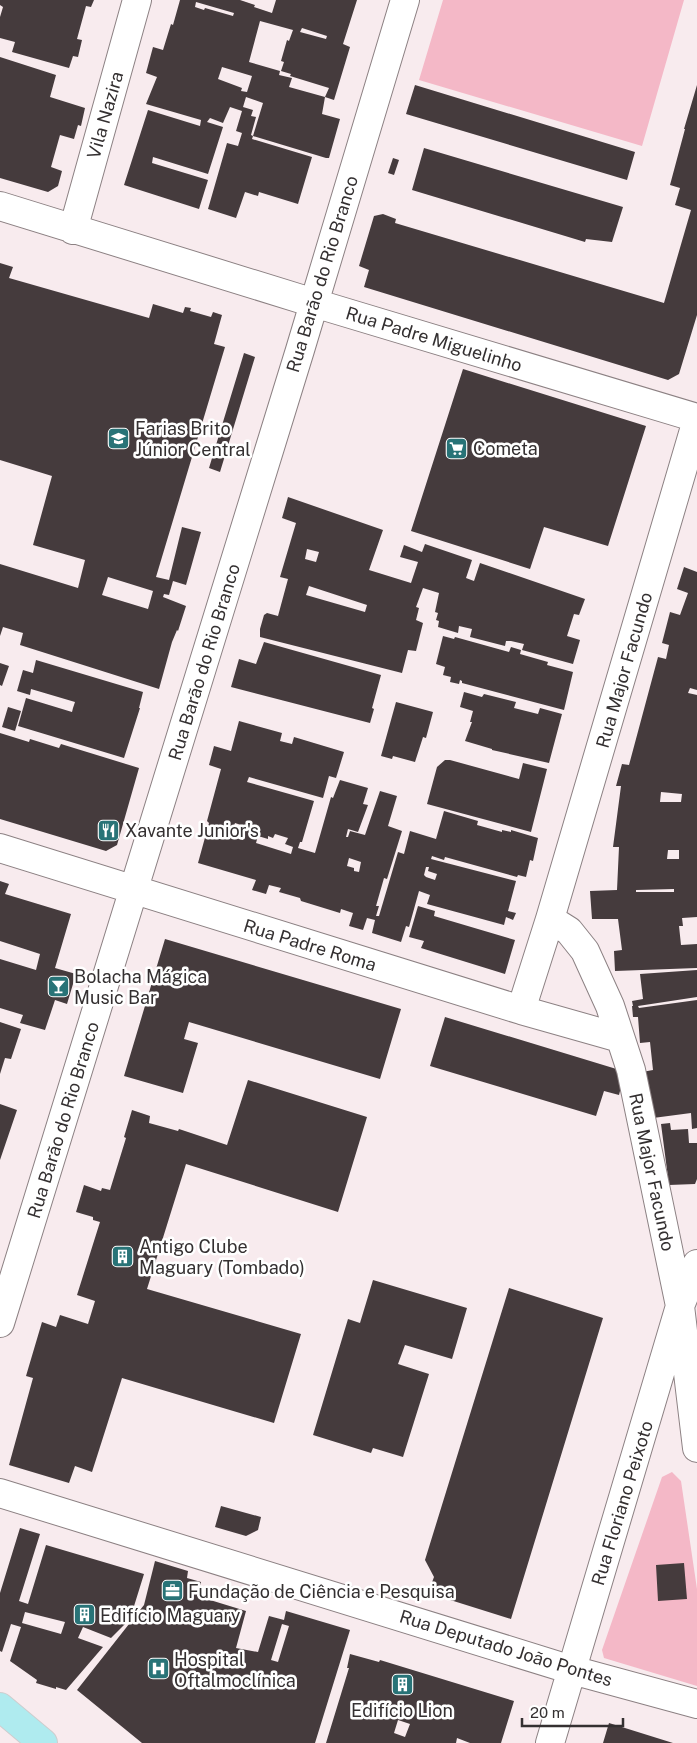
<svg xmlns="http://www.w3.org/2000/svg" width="697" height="1743" viewBox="0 0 697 1743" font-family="'Public Sans',sans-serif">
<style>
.green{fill:#f4b8c7}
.building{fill:#453b3d;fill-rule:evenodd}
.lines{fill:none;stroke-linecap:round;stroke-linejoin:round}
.minor-casing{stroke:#8c8183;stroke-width:30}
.major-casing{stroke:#cecdce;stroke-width:30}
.minor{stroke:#fff;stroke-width:28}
.major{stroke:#afebef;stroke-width:28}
.labels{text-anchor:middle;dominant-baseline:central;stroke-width:5;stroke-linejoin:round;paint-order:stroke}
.street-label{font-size:18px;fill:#343031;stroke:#fff}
.poi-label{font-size:18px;fill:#343031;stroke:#fff;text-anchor:start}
</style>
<rect width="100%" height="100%" fill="#f8ebee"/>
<path class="green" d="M443 0H684L642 146 419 80Z
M672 1472 681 1481 697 1589V1686L604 1658 602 1650 662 1477Z"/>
<path class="building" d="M0 0H94L91 7 86 6 77 39 82 40 78 57 73 56 69 68 12 52 15 42 0 38V17L3 7 0 5Z
M180 0H240L255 5 254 7 272 13 276 0H357L343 44 350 47 334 100 325 97 329 88 290 76 291 74 281 71 284 62 281 61 287 40 289 41 293 30 260 21 249 62 280 71 279 75 292 78 289 87 325 97 322 114 340 119 329 158H326L253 136 263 103 246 97 243 107 253 110 251 116 256 117 251 135 253 136 252 139 312 157 298 204 259 192 258 196 245 192 236 218 208 209 227 143 238 146 242 133 236 131 242 111 230 107 223 123 210 118 207 122 223 127 208 174 153 157 152 163 208 180 199 209 124 185 148 110 200 126 201 120 146 104 157 77 146 73 153 47 163 50 171 24 173 25ZM196 2 234 13 233 16 205 8 204 10 195 7ZM302 28 327 36 326 39 300 32ZM222 67 252 76 247 92 241 91 242 88 218 79Z
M0 57 56 75 50 97 85 108 81 126 78 125 74 139 60 135 51 167 62 171 58 186 48 192 0 178Z
M415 85 635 152 627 180 406 114Z
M697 85V315L679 374 668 380 364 287 369 270 359 266 374 216 383 214 396 219 395 223 664 303 691 210 675 205 680 188 670 185 685 129H684Z
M424 148 623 207 612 242 586 239 585 242 412 190Z
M393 158 399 160 394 175 388 173Z
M0 263 13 267 9 278 149 318 153 304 183 313 185 307 191 308 190 311 211 317 213 312 222 315 214 344 225 347 156 577 169 580 182 527 201 532 186 585 173 581 169 595 164 594 163 597 186 606 178 631 177 630 172 642 159 689 20 645 23 633 3 627 0 636V564L78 588 85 560 33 545 52 476 0 460ZM108 577 153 591 148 609 102 595Z
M244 353 255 357 220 472 209 468Z
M463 369 646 426 608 546 544 527 530 569 411 531Z
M288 497 383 530 369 570 411 583 418 562 400 557 404 545 422 552 425 544 472 560 466 578 474 581 480 563 585 599 579 615 574 614 567 636 580 640 573 664 522 650 524 644 511 641H506L505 646 470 637 472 629 459 626 458 633 438 627 439 621 436 620 438 613 435 612 439 593 423 588 416 607 419 608 416 620 423 623 416 651 408 650 402 673 260 637V629L264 615 267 613 278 616 288 579 280 577 296 523 282 518ZM307 549 319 552 316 562 305 559ZM309 586 367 605 365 612 306 595Z
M684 567 697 572V690L690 688 688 693 697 695V917L682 918 683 926H679L681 945 697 944V968L615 971 614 951 622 950 618 919H592L590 891 617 890 619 847H613L621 786H616L622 764 629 765 658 657 666 659 669 645 662 643 670 612 680 615 688 593 677 589ZM661 792 682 794 681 802H660ZM668 850H679V859H667ZM674 889V892H636V890Z
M443 636 454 639 455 637 509 652 511 647 521 650 520 654 548 662 547 665 573 672 564 710 462 683V681L460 680 459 684 450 682 451 677 443 675 445 667 436 664Z
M264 642 381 675 372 708 374 709 370 723 231 687 239 659 256 664Z
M36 660 143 692 139 708H140L124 758 18 726 26 698 72 712 73 708 75 702 31 689 30 695 17 691 23 670 33 673Z
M0 663 9 666 2 686 0 685Z
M464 692 482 697 484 694 516 702 514 708 538 714 540 708 562 714 549 763 492 750V749L465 741 472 722H470L473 711 460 707Z
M396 702 433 712 426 738 423 737 415 762 393 756 392 759 381 756Z
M8 707 21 711 15 731 2 727Z
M239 721 282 733 280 741 292 744 294 737 344 752 336 778 329 776 323 798 249 777 247 782 314 801 302 842H300L298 848 315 853 331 797 333 798 340 780 368 788 363 804 368 805 358 832 348 829 346 837H348L350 831 365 835 380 791 397 796 388 826 402 831 387 879 384 878 376 906H379L376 916H379L398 852 404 854 410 831 436 839 444 811 478 821 477 825 502 832V830L511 832V830L538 838 533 861 530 860 526 877 518 875 517 877 445 857 444 860 432 856 431 859 516 881 508 911 516 913 513 920 506 917 504 925 427 904 430 895 419 891 409 927 406 926 401 942 372 933 375 920 367 918 363 930 349 926 353 913 341 909 340 913 301 901 300 898 279 892 281 888 269 885 266 894 252 890 256 880 198 863 209 823 207 821 221 769 209 765 214 746 231 751ZM235 823 244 826 242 832H245L243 840 227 835 229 828 233 829ZM275 834 288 838 285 844 293 847 291 854 256 843 258 836 268 839V836L273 838ZM349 858 361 862 359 872 354 871V868L347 866ZM426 867H429L428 871 437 874 435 880 426 877 424 875Z
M0 733 29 742 30 739 59 748 61 744 139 768 117 845 106 851 0 819Z
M445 760H450L519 779 523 763 547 769 531 832 427 804 437 767Z
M0 881 9 884 5 894 71 914 55 968 76 974 67 1004 55 1000 45 1030 20 1023 23 1015 0 1008V959L36 970 40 954 0 941Z
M418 906 435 911 434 916 515 940 505 974 421 948 424 941 409 937Z
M165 939 401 1009 380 1079 189 1022 184 1039 198 1043 183 1093 124 1076Z
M697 970V997L638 1006 639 1008 697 1000V1128L692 1129 691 1113 653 1118 642 1072 653 1070 650 1042 640 1043 638 1017H633L632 1006H633L632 1001 643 999 640 974Z
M445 1017 623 1071V1079L619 1095 604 1091 596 1116 430 1066Z
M0 1022 21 1029 11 1059 5 1058 0 1074Z
M248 1080 367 1117 338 1212 186 1164 147 1289 301 1334 274 1423 122 1378 92 1472 75 1466 69 1483 9 1465 33 1378 26 1376 42 1322 56 1327 60 1315 88 1324 95 1301 77 1295 100 1222 93 1220V1217L76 1212 84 1185 101 1191 102 1188 110 1190 126 1138 124 1137 132 1110 150 1116 149 1123 178 1131 179 1129 227 1145Z
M0 1104 17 1110 0 1160Z
M670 1123 671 1130 688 1129 689 1143H697V1179L695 1184 669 1185 661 1124Z
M373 1280 467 1308 452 1359 405 1345 398 1364 429 1374 403 1457 373 1448 371 1453 313 1435 348 1319 360 1323Z
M509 1288 603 1318 511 1619 428 1593 434 1577 425 1560Z
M221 1506 261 1517 258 1530 246 1536 215 1527Z
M20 1528 40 1534 19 1601 28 1604 46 1545 144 1574 130 1619 111 1638 83 1627 78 1638 103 1647 66 1690 56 1687V1689L36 1683 37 1680 10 1661 21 1627 11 1624 2 1652 0 1651V1593ZM25 1612 65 1622 61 1634 22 1623Z
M155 1561 188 1571 187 1578 201 1582 197 1596 246 1611 236 1648 258 1652 269 1616 284 1620 286 1611 350 1630 315 1743H142L77 1690 144 1605ZM282 1624 289 1626 278 1662 271 1660Z
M684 1563 687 1599 658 1601 656 1565Z
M350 1654 379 1662 380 1660 514 1701 501 1743H470L457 1738 456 1743H326L349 1668H347ZM398 1720 410 1724 405 1737 394 1733Z
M609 1723 673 1743H603Z"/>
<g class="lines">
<defs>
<path id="minor" d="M0 206 314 303 697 418
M73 230 137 0
M0 848 521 1010 620 1038
M550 919 569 931 585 951 610 1006 631 1070 680 1306 697 1448
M521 1010 550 919 697 420
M0 1323 300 350 405 0
M0 1493 572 1670 697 1704
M550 1743 680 1306 697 1264"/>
<path id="major" d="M0 1707 43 1743"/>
</defs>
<use href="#minor" class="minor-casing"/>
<use href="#major" class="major-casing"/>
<use href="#minor" class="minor"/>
<use href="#major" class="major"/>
</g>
<defs>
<symbol id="school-square" viewBox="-11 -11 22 22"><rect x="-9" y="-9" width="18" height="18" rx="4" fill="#287377" stroke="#fff"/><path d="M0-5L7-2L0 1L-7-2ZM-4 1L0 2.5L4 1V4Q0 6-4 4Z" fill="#fff"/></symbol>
<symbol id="supermarket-square" viewBox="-11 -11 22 22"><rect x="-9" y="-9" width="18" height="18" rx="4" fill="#287377" stroke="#fff"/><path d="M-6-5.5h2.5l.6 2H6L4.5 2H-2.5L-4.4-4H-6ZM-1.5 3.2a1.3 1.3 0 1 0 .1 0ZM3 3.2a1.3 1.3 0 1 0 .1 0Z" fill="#fff"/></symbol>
<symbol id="restaurant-square" viewBox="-11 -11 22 22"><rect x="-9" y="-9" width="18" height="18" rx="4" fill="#287377" stroke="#fff"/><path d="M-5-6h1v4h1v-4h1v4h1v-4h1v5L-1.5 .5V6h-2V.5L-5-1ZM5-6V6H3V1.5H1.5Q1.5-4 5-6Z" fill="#fff"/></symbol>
<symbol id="bar-square" viewBox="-11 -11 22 22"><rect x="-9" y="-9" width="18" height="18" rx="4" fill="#287377" stroke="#fff"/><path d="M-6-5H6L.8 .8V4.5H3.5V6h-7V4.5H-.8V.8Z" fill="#fff"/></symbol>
<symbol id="building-square" viewBox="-11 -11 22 22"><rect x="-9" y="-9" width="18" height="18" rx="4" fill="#287377" stroke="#fff"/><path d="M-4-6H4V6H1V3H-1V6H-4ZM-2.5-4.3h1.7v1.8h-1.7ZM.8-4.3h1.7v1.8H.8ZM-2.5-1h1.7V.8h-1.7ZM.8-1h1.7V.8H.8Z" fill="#fff"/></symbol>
<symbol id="office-square" viewBox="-11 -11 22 22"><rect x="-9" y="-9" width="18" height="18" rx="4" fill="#287377" stroke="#fff"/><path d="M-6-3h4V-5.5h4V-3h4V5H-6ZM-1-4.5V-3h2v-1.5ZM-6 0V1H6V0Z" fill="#fff"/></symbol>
<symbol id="hospital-square" viewBox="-11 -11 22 22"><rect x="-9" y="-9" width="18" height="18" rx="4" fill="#287377" stroke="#fff"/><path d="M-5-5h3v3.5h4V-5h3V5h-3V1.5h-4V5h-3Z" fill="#fff"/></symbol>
</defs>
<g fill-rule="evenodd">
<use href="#school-square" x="106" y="426" width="25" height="25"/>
<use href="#supermarket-square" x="444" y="436" width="25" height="25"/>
<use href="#restaurant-square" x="96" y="818" width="25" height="25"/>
<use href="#bar-square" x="46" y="974" width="25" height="25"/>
<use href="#building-square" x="110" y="1244" width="25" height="25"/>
<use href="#office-square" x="160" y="1578" width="25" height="25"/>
<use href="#building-square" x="72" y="1602" width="25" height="25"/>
<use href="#hospital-square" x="146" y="1656" width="25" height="25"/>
<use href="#building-square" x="390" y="1672" width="25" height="25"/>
</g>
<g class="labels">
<g class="street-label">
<text transform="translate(105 115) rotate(-74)">Vila Nazira</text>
<text transform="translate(322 274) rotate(-73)">Rua Barão do Rio Branco</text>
<text transform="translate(434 339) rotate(17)">Rua Padre Miguelinho</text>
<text transform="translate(204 662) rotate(-73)">Rua Barão do Rio Branco</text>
<text transform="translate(624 670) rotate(-74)">Rua Major Facundo</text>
<text transform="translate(310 945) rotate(17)">Rua Padre Roma</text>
<text transform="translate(63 1120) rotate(-73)">Rua Barão do Rio Branco</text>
<text transform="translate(652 1172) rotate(78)">Rua Major Facundo</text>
<text transform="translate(622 1503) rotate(-73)">Rua Floriano Peixoto</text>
<text transform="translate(506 1648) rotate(17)">Rua Deputado João Pontes</text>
</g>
<g class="poi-label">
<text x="135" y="428">Farias Brito<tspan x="135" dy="21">Júnior Central</tspan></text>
<text x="473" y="448">Cometa</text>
<text x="125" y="830">Xavante Junior's</text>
<text x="74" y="976">Bolacha Mágica<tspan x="74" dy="21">Music Bar</tspan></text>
<text x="139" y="1246">Antigo Clube<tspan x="139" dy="21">Maguary (Tombado)</tspan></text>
<text x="188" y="1591">Fundação de Ciência e Pesquisa</text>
<text x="100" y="1615">Edifício Maguary</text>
<text x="174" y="1659">Hospital<tspan x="174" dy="21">Oftalmoclínica</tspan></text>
<text x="402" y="1710" text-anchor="middle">Edifício Lion</text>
</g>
</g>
<path d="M522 1718v8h101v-8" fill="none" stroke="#343031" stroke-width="2.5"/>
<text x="530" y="1718" font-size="15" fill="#343031" stroke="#ffffff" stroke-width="4" paint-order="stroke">20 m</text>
</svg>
